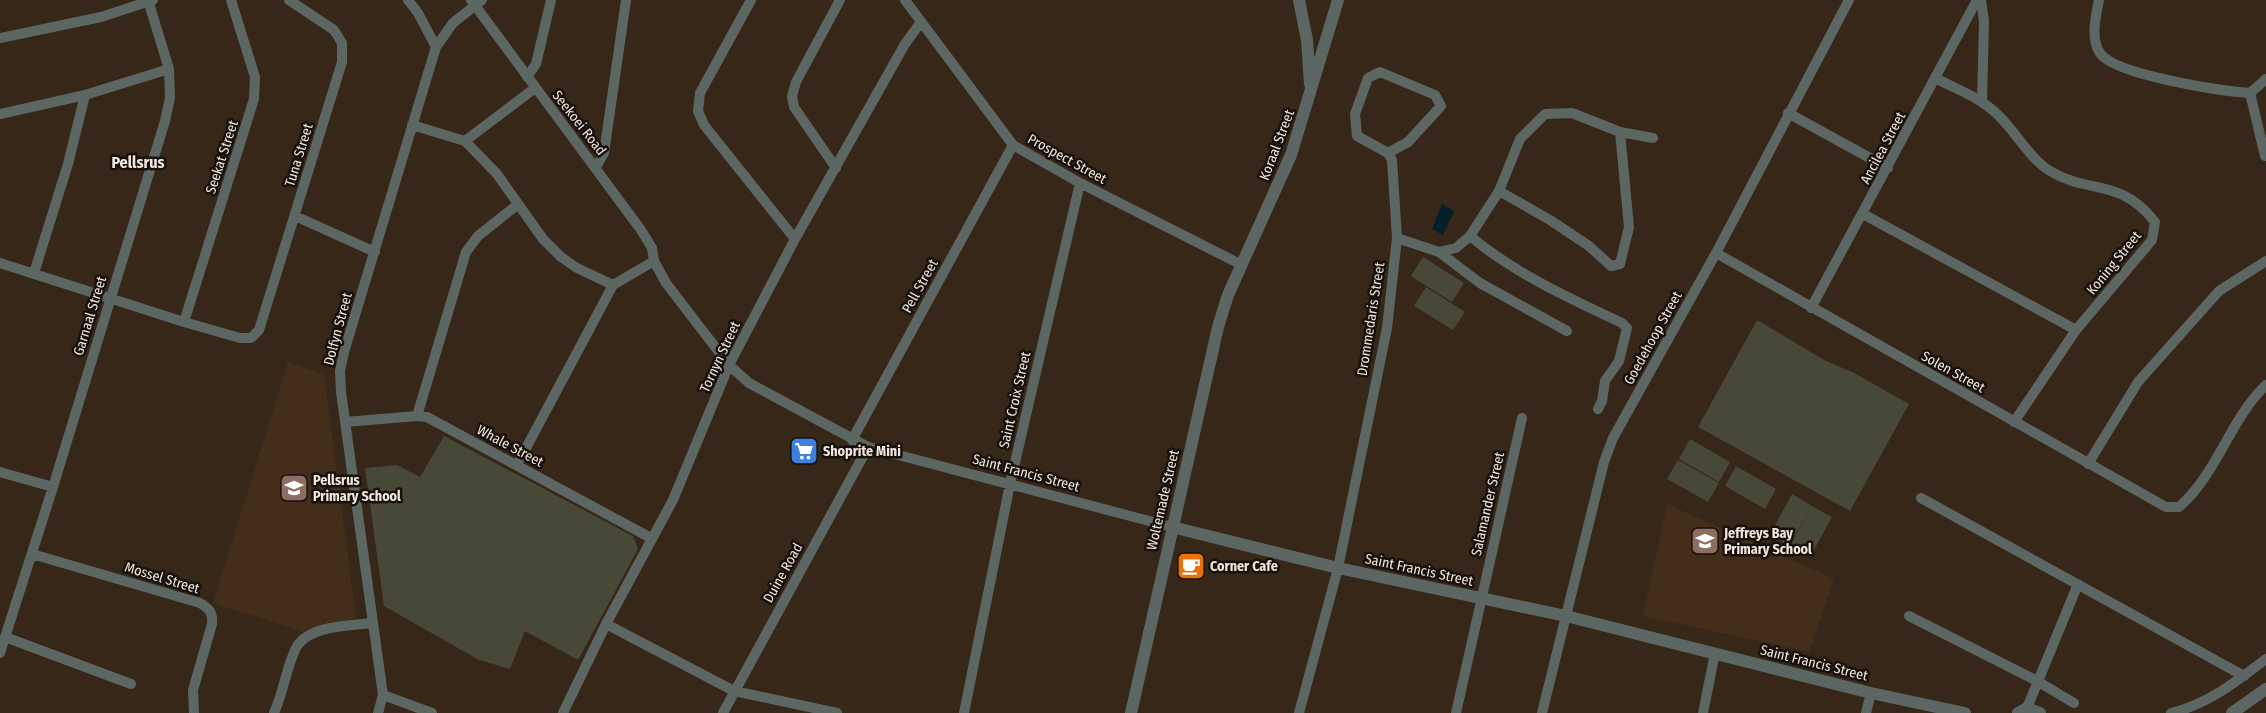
<svg xmlns="http://www.w3.org/2000/svg" width="2266" height="713" viewBox="0 0 2266 713" font-family="'Fira Sans Condensed',sans-serif">
<style>
.built{fill:#422e1b}
.green{fill:#474835}
.water{fill:#021f2a}
.lines{fill:none;stroke-linecap:round;stroke-linejoin:round}
.minor{stroke:#5c6763;stroke-width:10}
.tertiary{stroke:#5c6763;stroke-width:12}
.labels{text-anchor:middle;dominant-baseline:central;stroke-width:5;stroke-linejoin:round;paint-order:stroke}
.street-label{font-size:14px;fill:#f1e7de;stroke:#18110b}
.poi-label{font-size:14px;font-weight:bold;fill:#f1e7de;stroke:#18110b;text-anchor:start}
.quarter-label{font-size:16px;font-weight:bold;fill:#f1e7de;stroke:#18110b}
</style>
<rect width="100%" height="100%" fill="#362719"/>
<path class="built" d="M288 362 324 374 356 618 304 632 213 603Z
M1667 504 1834 579 1809 652 1643 616Z"/>
<path class="green" d="M1423 257 1464 283 1452 302 1411 276Z
M1426 287 1465 312 1453 330 1414 306Z
M1757 320 1824 360 1854 373 1909 404 1850 511 1698 427Z
M444 436 633 536 638 549 578 660 525 631 510 669 479 660 384 606 365 468 397 465 420 477Z
M1690 439 1730 462 1719 482 1679 459Z
M1678 460 1719 483 1708 502 1667 479Z
M1736 466 1776 489 1765 509 1725 486Z
M1792 494 1812 506 1789 546 1770 535Z
M1812 506 1832 517 1810 557 1790 546Z"/>
<path class="water" d="M1442 204 1454 211 1443 235 1432 229Z"/>
<g class="lines">
<path class="minor" d="M408 0 418 13 436 47
M471 0 641 230 652 248 654 261 666 283 729 365 749 383 868 447 1172 527
M751 0 700 93 698 111 704 125 795 239
M905 0 1013 145 1080 183 1242 265
M1981 0 1984 21 1982 102
M2099 0C2096 15 2090 39 2100 53 2114 75 2222 91 2250 93L2266 79
M0 38 101 17 153 0
M527 77 536 64 551 0
M1935 78C1957 89 1981 98 1998 115 2016 132 2029 158 2050 171 2089 195 2120 177 2155 222L2152 240 2076 330 2014 422
M2250 93 2265 156
M1788 113 1888 168
M0 114 85 95 169 69
M412 125 465 141 497 174 543 239 561 257 577 268 613 285
M465 141 535 88
M596 167 604 153 626 0
M836 168 794 107 792 96 796 82 840 0
M1499 191 1550 220 1589 246 1611 266 1620 264 1629 227 1620 132
M1863 214 2076 330
M295 216 375 252
M1470 236C1514 273 1569 298 1622 323L1627 328 1619 361 1605 381 1602 401 1598 409
M1397 238 1439 252 1480 283 1567 331
M1439 252 1456 248 1470 236 1499 191 1520 139 1545 114 1572 113 1620 132 1653 138
M1716 253 2166 507H2179C2218 473 2230 419 2266 385
M0 263 184 322 240 338H251L259 330 342 62V43L334 30 289 0
M34 273 68 164 85 95
M1811 308 1977 0
M184 322 254 99 255 77 231 0
M417 416 466 252 478 236 517 205
M345 422 417 416 427 417 651 538
M852 440 1013 145
M2088 464 2138 382 2219 291 2266 261
M517 465 613 285 654 261
M0 472 53 487
M1921 498 2244 676
M32 554 200 603C210 609 213 613 212 624L193 690 194 713
M1909 616 2037 681 2074 703
M606 624 734 691 837 713
M5 637 131 684
M0 653 53 487 165 121 170 98 169 69 148 0
M383 695 432 713
M2027 708 2078 584
M274 713C283 693 286 670 295 650 306 625 349 626 372 623
M378 713 383 695 341 392 340 371 344 352 436 47 453 23 482 0
M563 713 606 624 673 500 729 365 795 239 905 44 921 22
M723 713 868 447
M964 713 1010 484 1080 183
M1299 713 1338 568 1387 328 1397 238 1392 160 1388 153 1357 136 1355 114 1368 78 1380 72 1435 95 1441 106 1408 142 1388 153
M1456 713 1522 418
M1542 713 1604 462 1613 438 1716 253 1849 0
M1703 713 1715 653
M1866 713 1871 693
M2171 713C2208 704 2236 682 2266 659"/>
<path class="tertiary" d="M1299 0 1307 40 1310 84
M1172 527 1338 568 1566 616 1871 693 1965 713
M1131 713 1218 327 1228 295 1291 155 1338 0
M2018 713 2027 708 2040 713
M2232 713 2266 689"/>
</g>
<defs>
<symbol id="supermarket-square" viewBox="-11 -11 22 22"><rect x="-9" y="-9" width="18" height="18" rx="4" fill="#3f7fe0" stroke="#18110b"/><path d="M-6-5.5h2.5l.6 2H6L4.5 2H-2.5L-4.4-4H-6ZM-1.5 3.2a1.3 1.3 0 1 0 .1 0ZM3 3.2a1.3 1.3 0 1 0 .1 0Z" fill="#fff"/></symbol>
<symbol id="school-square" viewBox="-11 -11 22 22"><rect x="-9" y="-9" width="18" height="18" rx="4" fill="#8d6e63" stroke="#18110b"/><path d="M0-5L7-2L0 1L-7-2ZM-4 1L0 2.5L4 1V4Q0 6-4 4Z" fill="#fff"/></symbol>
<symbol id="cafe-square" viewBox="-11 -11 22 22"><rect x="-9" y="-9" width="18" height="18" rx="4" fill="#e8710a" stroke="#18110b"/><path d="M-5.5-4.5H6V0H3Q3 3.5 0 3.5H-2.5Q-5.5 3.5-5.5 0ZM3-3.2v2h1.7v-2ZM-6 4.5H4V6H-6Z" fill="#fff"/></symbol>
</defs>
<g fill-rule="evenodd">
<use href="#supermarket-square" x="788" y="435" width="32" height="32"/>
<use href="#school-square" x="278" y="472" width="32" height="32"/>
<use href="#school-square" x="1689" y="525" width="32" height="32"/>
<use href="#cafe-square" x="1175" y="550" width="32" height="32"/>
</g>
<g class="labels">
<g class="street-label">
<text transform="translate(579 123) rotate(52)">Seekoei Road</text>
<text transform="translate(1277 145) rotate(-69)">Koraal Street</text>
<text transform="translate(1883 148) rotate(-62)">Ancilea Street</text>
<text transform="translate(299 155) rotate(-73)">Tuna Street</text>
<text transform="translate(222 157) rotate(-72)">Seekat Street</text>
<text transform="translate(1067 159) rotate(29)">Prospect Street</text>
<text transform="translate(2114 263) rotate(-51)">Koning Street</text>
<text transform="translate(920 286) rotate(-61)">Pell Street</text>
<text transform="translate(90 316) rotate(-73)">Garnaal Street</text>
<text transform="translate(1371 319) rotate(-81)">Drommedaris Street</text>
<text transform="translate(338 329) rotate(-75)">Dolfyn Street</text>
<text transform="translate(1653 338) rotate(-61)">Goedehoop Street</text>
<text transform="translate(720 357) rotate(-65)">Tornyn Street</text>
<text transform="translate(1953 372) rotate(29)">Solen Street</text>
<text transform="translate(1015 400) rotate(-77)">Saint Croix Street</text>
<text transform="translate(510 446) rotate(28)">Whale Street</text>
<text transform="translate(1026 473) rotate(15)">Saint Francis Street</text>
<text transform="translate(1163 500) rotate(-77)">Woltemade Street</text>
<text transform="translate(1488 504) rotate(-77)">Salamander Street</text>
<text transform="translate(1419 570) rotate(12)">Saint Francis Street</text>
<text transform="translate(783 573) rotate(-61)">Duine Road</text>
<text transform="translate(162 578) rotate(17)">Mossel Street</text>
<text transform="translate(1814 663) rotate(14)">Saint Francis Street</text>
</g>
<g class="poi-label">
<text x="823" y="451">Shoprite Mini</text>
<text x="313" y="480">Pellsrus<tspan x="313" dy="16">Primary School</tspan></text>
<text x="1724" y="533">Jeffreys Bay<tspan x="1724" dy="16">Primary School</tspan></text>
<text x="1210" y="566">Corner Cafe</text>
</g>
<g class="quarter-label">
<text x="138" y="162">Pellsrus</text>
</g>
</g>
</svg>
